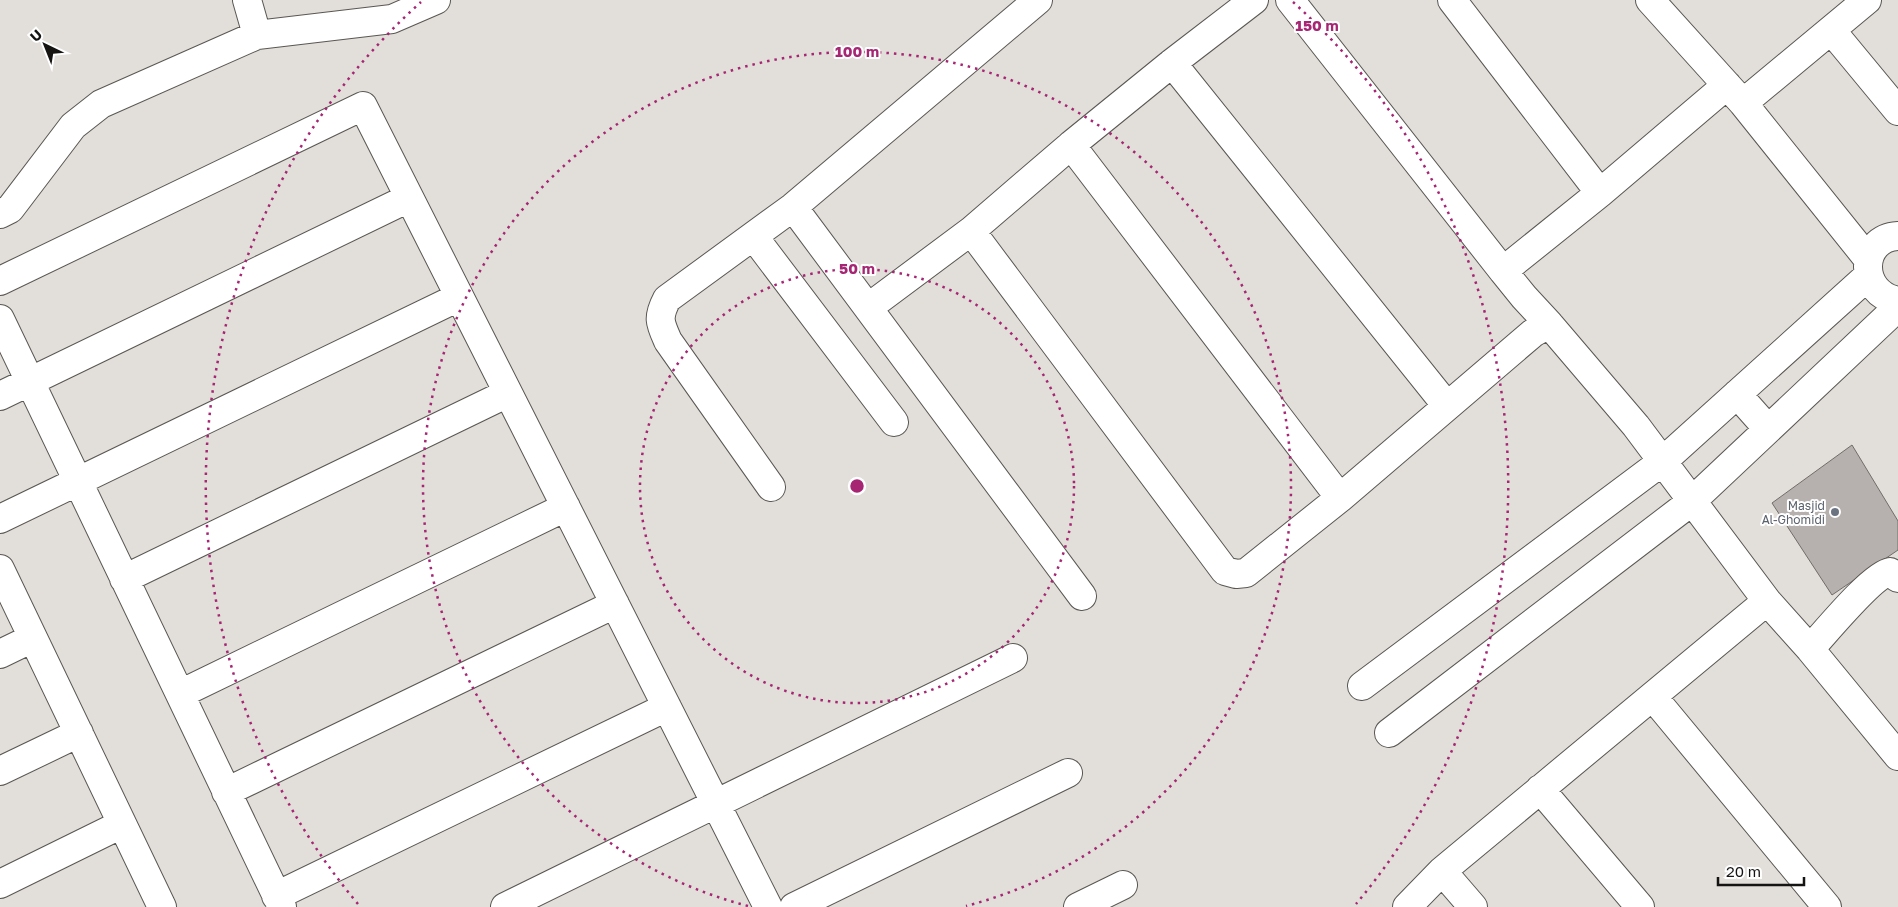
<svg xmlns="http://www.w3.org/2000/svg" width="1898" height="907" viewBox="0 0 1898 907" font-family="'Golos Text',sans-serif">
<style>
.building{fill:#b6b1ae;stroke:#716c69}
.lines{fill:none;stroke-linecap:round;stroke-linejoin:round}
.minor-casing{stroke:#5a5753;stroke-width:30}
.minor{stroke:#fff;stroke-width:28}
.ring{fill:none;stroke:#a62674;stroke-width:2.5;stroke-dasharray:2.5 5}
.worship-dot{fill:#6b7280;stroke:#fff;stroke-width:2}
.labels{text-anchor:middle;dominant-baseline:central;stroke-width:4;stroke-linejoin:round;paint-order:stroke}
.worship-label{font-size:12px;fill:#5b616d;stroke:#fff;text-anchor:end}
.centre{fill:#a62674;stroke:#fff;stroke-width:2.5}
.ring-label{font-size:15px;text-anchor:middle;font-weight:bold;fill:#a62674;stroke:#fff;stroke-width:4;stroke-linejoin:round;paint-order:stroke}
</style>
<rect width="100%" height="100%" fill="#e2ded9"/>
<path class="building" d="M1852 445 1898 521V550L1832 595 1772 503Z"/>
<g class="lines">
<defs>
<path id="minor" d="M247 0 257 35
M1290 0 1503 271
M1452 0 1600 193
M1650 0 1743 103 1868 259
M1831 30 1898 111
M1172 63 1447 406
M1743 103 1867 0
M1071 145 1340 498
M793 207 1082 596
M0 214 10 209 73 126 101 104 257 35 392 19 436 0
M971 231 1225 571 1236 574 1246 573 1340 498 1533 333 1549 324 1524 297 1503 271 1600 193 1727 85
M1898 236C1859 238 1857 293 1898 301
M754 237 894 422
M0 281 363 106 768 907
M869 307 971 231 1071 145 1172 63 1254 0
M0 319 282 907
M1549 324 1636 426 1767 601
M1737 394 1768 429
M0 396 409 198
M771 487 668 341C660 323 657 318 667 299L793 207 1038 0
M0 519 459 297
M0 569 162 907
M124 579 508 393
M1810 649C1825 633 1872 575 1890 572L1898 578
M0 654 33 638
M1362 686 1663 461 1868 276
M180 694 566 507
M1653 697 1827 907
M1389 733 1691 502 1898 307
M0 771 79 733
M1540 789 1640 907
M226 792 615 604
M1442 871 1473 907
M0 884 122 824
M276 896 667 707
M505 907 1013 658
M794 907 1068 773
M1078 907 1123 885
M1407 907 1442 871 1767 601 1810 649 1898 756"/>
</defs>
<use href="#minor" class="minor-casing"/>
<use href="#minor" class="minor"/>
</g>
<g class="ring">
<circle cx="857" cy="486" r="217"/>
<path d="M748 906A434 434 0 1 1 966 906"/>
<path d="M358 904A651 651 0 0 1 421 2M1293 2A651 651 0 0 1 1356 904"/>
</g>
<circle class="worship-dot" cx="1835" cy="512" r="5"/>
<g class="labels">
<g class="worship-label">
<text x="1825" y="505">Masjid<tspan x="1825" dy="14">Al-Ghomidi</tspan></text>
</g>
</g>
<circle cx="857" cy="486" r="8" class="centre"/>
<g class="ring-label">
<text x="1317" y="31">150 m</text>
<text x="857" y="57">100 m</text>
<text x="857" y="274">50 m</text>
</g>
<g transform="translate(45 45) rotate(317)" stroke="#ffffff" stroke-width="4" paint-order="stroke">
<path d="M0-4L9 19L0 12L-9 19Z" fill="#161413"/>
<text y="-8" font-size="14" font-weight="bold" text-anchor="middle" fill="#161413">U</text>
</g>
<path d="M1718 877v8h86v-8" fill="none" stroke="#161413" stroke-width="2.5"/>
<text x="1726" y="877" font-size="15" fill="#161413" stroke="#ffffff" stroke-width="4" paint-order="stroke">20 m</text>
</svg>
